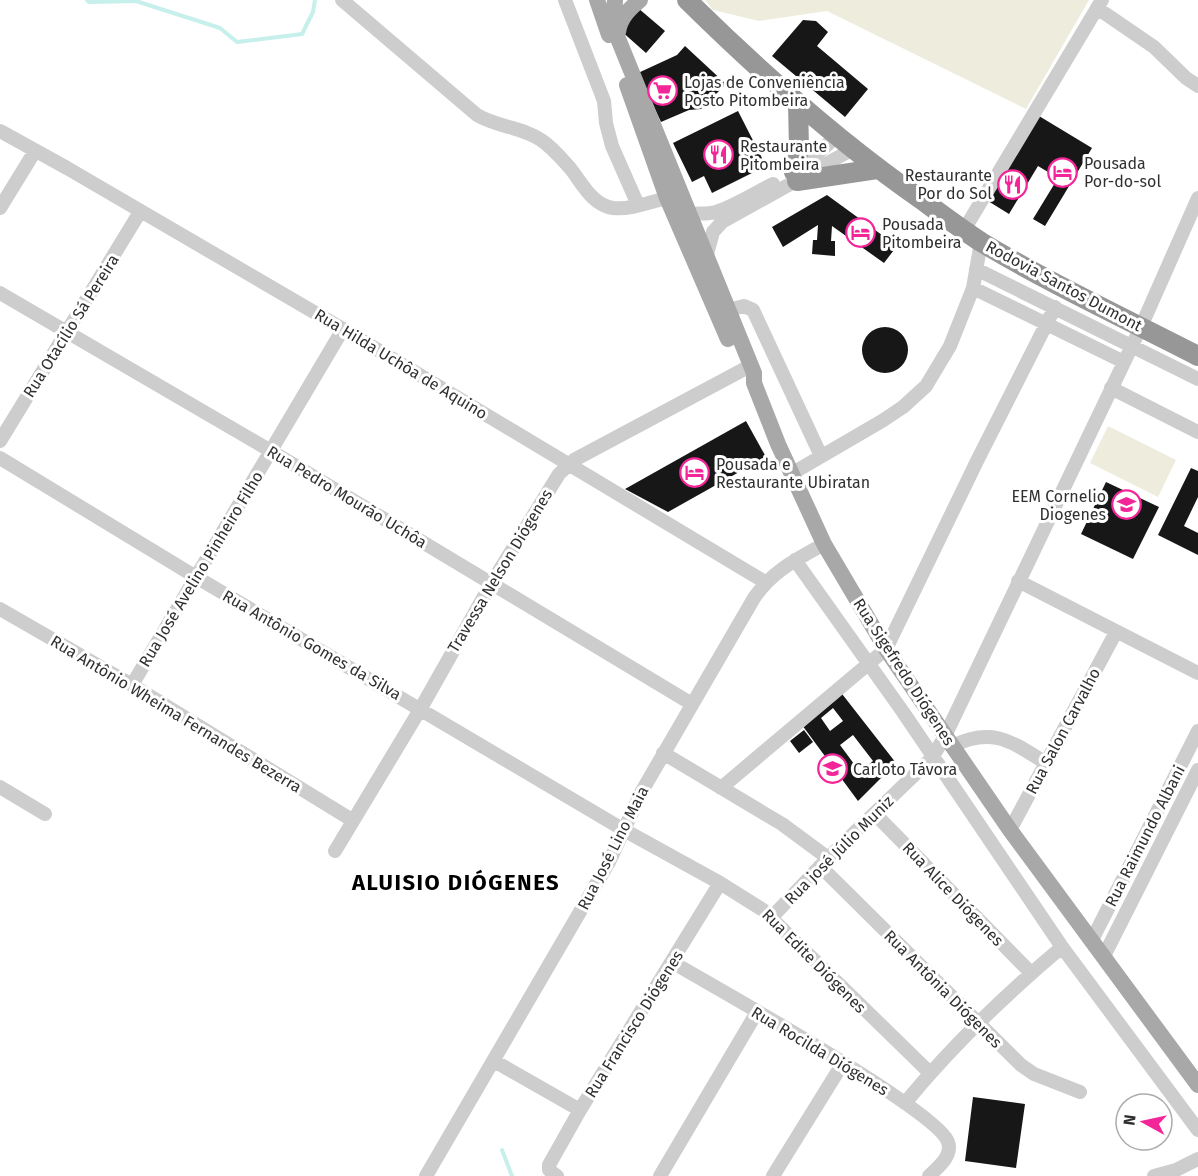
<svg xmlns="http://www.w3.org/2000/svg" width="1198" height="1176" viewBox="0 0 1198 1176" font-family="'Fira Sans',sans-serif">
<style>
.green{fill:#eeeddd}
.lines{fill:none;stroke-linecap:round;stroke-linejoin:round}
.stream{stroke:#c7efeb;stroke-width:4}
.building{fill:#171717;fill-rule:evenodd}
.minor{stroke:#cdcdcd;stroke-width:14}
.major{stroke:#a8a8a8;stroke-width:16}
.highway{stroke:#979797;stroke-width:20}
.labels{text-anchor:middle;dominant-baseline:central;stroke-width:6;stroke-linejoin:round;paint-order:stroke}
.poi-label{font-size:16px;fill:#303030;stroke:#fff;text-anchor:start}
.street-label{font-size:16px;fill:#303030;stroke:#fff}
.district-label{font-size:22px;font-weight:bold;letter-spacing:1.5px;fill:#000;stroke:#fff}
</style>
<rect width="100%" height="100%" fill="#fff"/>
<path class="green" d="M705 0H1089L1026 109 827 11 759 21 713 10Z
M1108 426 1176 460 1158 497 1090 463Z"/>
<g class="lines">
<path class="stream" d="M87 0 89 2 136 1 220 28 237 42 302 34 313 12 315 0
M502 1150 512 1176"/>
</g>
<path class="building" d="M638 8 665 31 646 53 620 30Z
M803 20 816 21 828 32 817 46 868 89 845 117 772 56Z
M685 46 726 84 701 109 689 110 661 122 638 73 677 55Z
M738 111 766 166 712 193 704 176 692 182 673 143Z
M1039 116 1092 148 1045 226 1033 219 1058 178 1038 166 1009 214 988 201Z
M827 195 897 246 884 263 832 226 831 241H835V256L812 254 813 240H817L818 225 783 247 772 227Z
M862 350a23 23 0 1 1 46 0a23 23 0 1 1-46 0Z
M746 421 766 457 668 512 625 489Z
M1191 468 1198 471V497L1184 526 1198 533V555L1158 535Z
M1106 482 1159 507 1133 559 1081 534Z
M839 690 896 763 858 801 802 725ZM833 708 843 721 830 731 821 718ZM853 735 873 761 860 772 840 745Z
M804 730 813 742 799 753 790 741Z
M973 1097 1025 1104 1016 1168 965 1161Z"/>
<g class="lines">
<path class="minor" d="M342 0 477 115C497 127 522 127 541 140 552 147 561 158 570 168 582 183 592 205 613 208 630 210 650 202 667 198
M565 0 604 101 606 123 612 146 638 205
M1097 8 1154 47 1186 78 1198 86
M0 131 67 168 343 329 765 582
M792 173 808 162 837 136
M0 208 35 151
M682 216C693 212 705 215 716 212 735 206 755 193 773 184
M964 230 1102 0
M706 258 713 232 722 222 853 149
M976 269 1198 379
M973 288 1124 362
M0 293 271 451 692 704
M728 310 744 306 753 310 821 456
M1111 388 1198 432
M0 441 140 212
M0 458 196 577 624 830 720 883 763 910 930 1073
M791 474 882 421 903 407 926 386 950 346 973 288 981 242
M795 560 903 712 1062 947 1198 1130
M1018 581 1198 673
M0 609 132 685 352 820
M132 685 343 329
M952 746C993 726 1012 742 1046 763
M663 753 782 824 828 858
M0 787 45 814
M721 788 886 649 977 461 1055 307
M875 814 1031 973
M1010 830 1116 632
M335 851 421 708 491 584 559 474 574 460 750 366
M820 866 1021 1065 1034 1074 1080 1092
M772 917 828 858 932 758 945 736 1141 327 1198 198
M1092 940 1198 731
M1104 956 1198 770
M672 962C714 987 937 1110 948 1142 953 1156 938 1167 929 1176
M494 1061 580 1110
M905 1103C952 1046 1006 994 1062 947
M426 1176 609 862 642 791 754 598C772 571 797 559 824 544
M557 1176 549 1170V1165L580 1110 720 883
M660 1176 757 1012
M773 1176 843 1063
M1154 1176 1176 1170 1198 1159"/>
<path class="major" d="M597 0 609 35
M615 0 614 20 617 36 754 373V383L778 444 824 544 886 649 1010 830 1198 1085
M618 32C620 18 629 9 640 0
M627 85 667 198 728 339"/>
<path class="highway" d="M687 0C760 72 837 141 922 200 941 214 961 229 981 242 1051 284 1126 319 1198 356
M794 172 799 149 798 103
M797 181 877 169"/>
</g>
<defs>
<symbol id="supermarket-ring" viewBox="-11 -11 22 22"><circle r="9.5" fill="#fff" stroke="#f42599" stroke-width="1.5"/><path d="M-6-5.5h2.5l.6 2H6L4.5 2H-2.5L-4.4-4H-6ZM-1.5 3.2a1.3 1.3 0 1 0 .1 0ZM3 3.2a1.3 1.3 0 1 0 .1 0Z" fill="#f42599"/></symbol>
<symbol id="restaurant-ring" viewBox="-11 -11 22 22"><circle r="9.5" fill="#fff" stroke="#f42599" stroke-width="1.5"/><path d="M-5-6h1v4h1v-4h1v4h1v-4h1v5L-1.5 .5V6h-2V.5L-5-1ZM5-6V6H3V1.5H1.5Q1.5-4 5-6Z" fill="#f42599"/></symbol>
<symbol id="hotel-ring" viewBox="-11 -11 22 22"><circle r="9.5" fill="#fff" stroke="#f42599" stroke-width="1.5"/><path d="M-6-4.5h1.5V1H6V5H4.5V3h-9V5H-6ZM-4 0a1.8 1.8 0 1 1 3.6 0ZM.5 0V-2.5h3Q6-2.5 6 0Z" fill="#f42599"/></symbol>
<symbol id="school-ring" viewBox="-11 -11 22 22"><circle r="9.5" fill="#fff" stroke="#f42599" stroke-width="1.5"/><path d="M0-5L7-2L0 1L-7-2ZM-4 1L0 2.5L4 1V4Q0 6-4 4Z" fill="#f42599"/></symbol>
</defs>
<g fill-rule="evenodd">
<use href="#supermarket-ring" x="646" y="74" width="33" height="33"/>
<use href="#restaurant-ring" x="702" y="138" width="33" height="33"/>
<use href="#hotel-ring" x="1046" y="156" width="33" height="33"/>
<use href="#restaurant-ring" x="996" y="168" width="33" height="33"/>
<use href="#hotel-ring" x="844" y="216" width="33" height="33"/>
<use href="#hotel-ring" x="678" y="456" width="33" height="33"/>
<use href="#school-ring" x="1110" y="488" width="33" height="33"/>
<use href="#school-ring" x="816" y="752" width="33" height="33"/>
</g>
<g class="labels">
<g class="poi-label">
<text x="684" y="82">Lojas de Conveniência<tspan x="684" dy="18">Posto Pitombeira</tspan></text>
<text x="740" y="146">Restaurante<tspan x="740" dy="18">Pitombeira</tspan></text>
<text x="1084" y="163">Pousada<tspan x="1084" dy="18">Por-do-sol</tspan></text>
<text x="992" y="175" text-anchor="end">Restaurante<tspan x="992" dy="18">Por do Sol</tspan></text>
<text x="882" y="224">Pousada<tspan x="882" dy="18">Pitombeira</tspan></text>
<text x="716" y="464">Pousada e<tspan x="716" dy="18">Restaurante Ubiratan</tspan></text>
<text x="1106" y="496" text-anchor="end">EEM Cornelio<tspan x="1106" dy="18">Diogenes</tspan></text>
<text x="853" y="769">Carloto Távora</text>
</g>
<g class="street-label">
<text transform="translate(1064 286) rotate(28)">Rodovia Santos Dumont</text>
<text transform="translate(71 326) rotate(-58)">Rua Otacílio Sá Pereira</text>
<text transform="translate(401 364) rotate(31)">Rua Hilda Uchôa de Aquino</text>
<text transform="translate(347 497) rotate(31)">Rua Pedro Mourão Uchôa</text>
<text transform="translate(201 569) rotate(-59)">Rua José Avelino Pinheiro Filho</text>
<text transform="translate(500 571) rotate(-59)">Travessa Nelson Diógenes</text>
<text transform="translate(312 645) rotate(30)">Rua Antônio Gomes da Silva</text>
<text transform="translate(904 672) rotate(57)">Rua Sigefredo Diógenes</text>
<text transform="translate(176 714) rotate(31)">Rua Antônio Wheima Fernandes Bezerra</text>
<text transform="translate(1063 731) rotate(-62)">Rua Salon Carvalho</text>
<text transform="translate(1145 836) rotate(-63)">Rua Raimundo Albani</text>
<text transform="translate(613 848) rotate(-63)">Rua José Lino Maia</text>
<text transform="translate(839 850) rotate(-45)">Rua josé Júlio Muniz</text>
<text transform="translate(953 894) rotate(46)">Rua Alice Diógenes</text>
<text transform="translate(814 961) rotate(45)">Rua Edite Diógenes</text>
<text transform="translate(943 989) rotate(45)">Rua Antônia Diógenes</text>
<text transform="translate(634 1024) rotate(-58)">Rua Francisco Diógenes</text>
<text transform="translate(820 1051) rotate(31)">Rua Rocilda Diógenes</text>
</g>
<g class="district-label">
<text x="456" y="882">ALUISIO DIÓGENES</text>
</g>
</g>
<g transform="translate(1144 1122) rotate(278)"><circle r="28" fill="#ffffff" stroke="#acacac" stroke-width="1.5"/>
<path d="M0-4.5L10 22L0 15L-10 22Z" fill="#f42599"/>
<text y="-9" font-size="16" font-weight="bold" text-anchor="middle" fill="#303030">N</text>
</g>
</svg>
